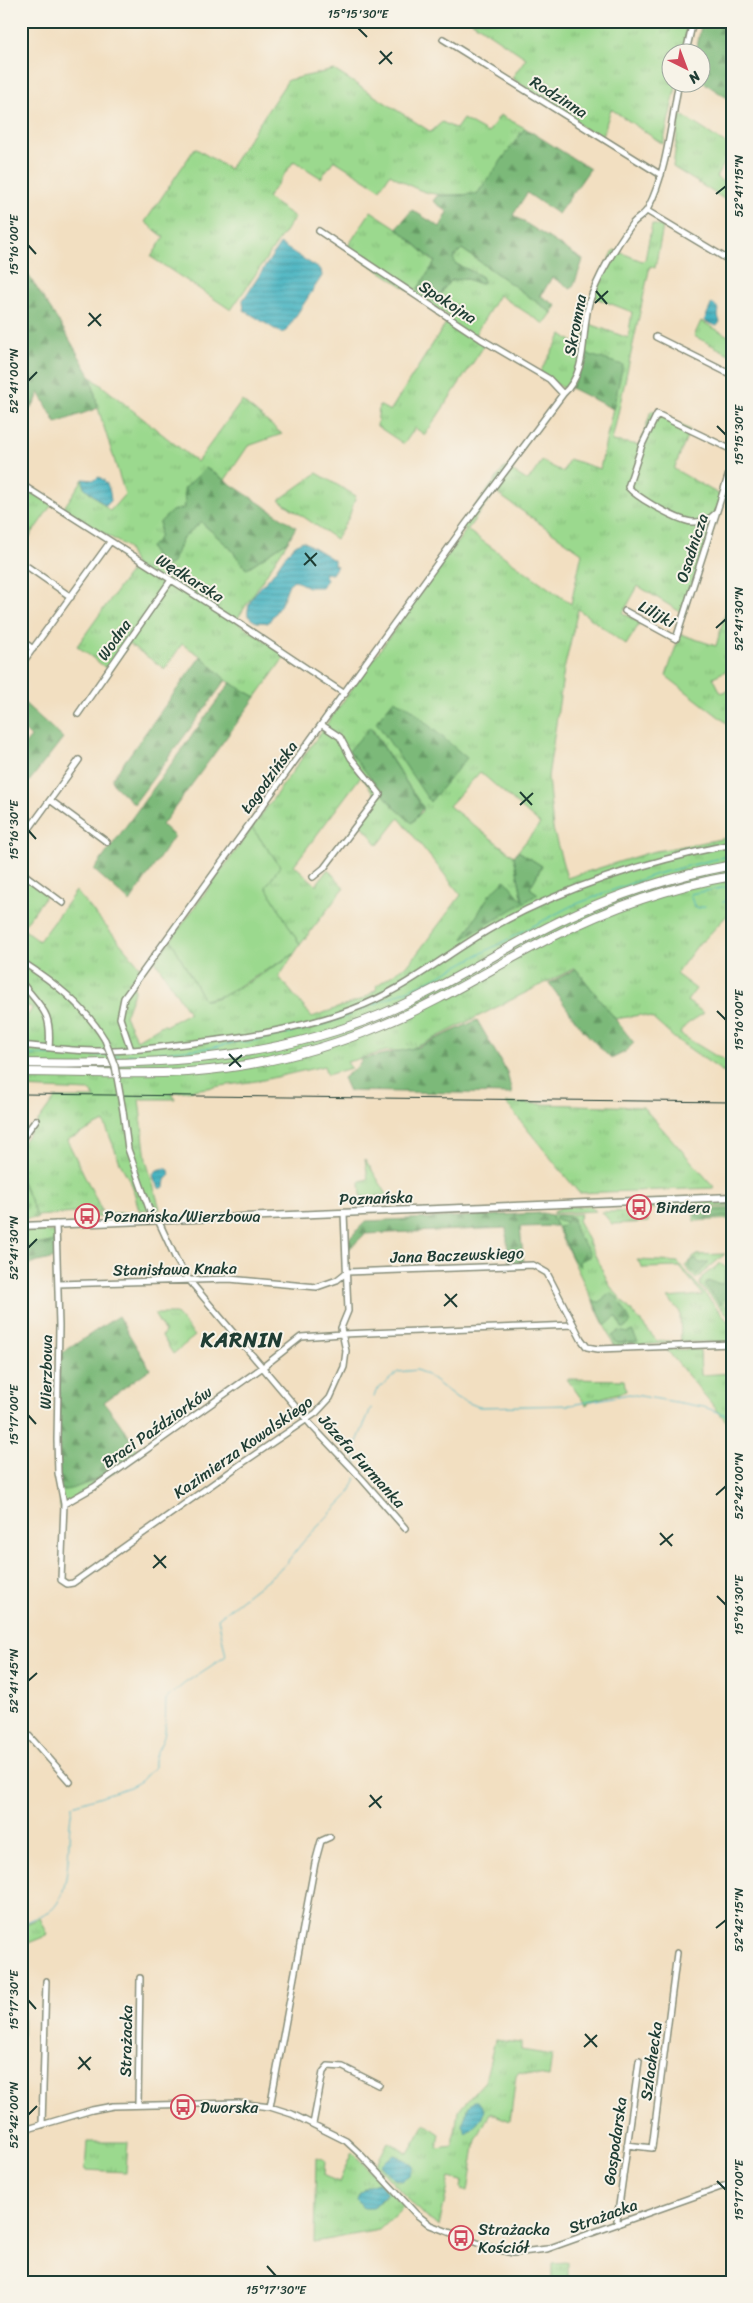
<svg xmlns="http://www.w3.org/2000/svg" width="753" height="2303" viewBox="0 0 753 2303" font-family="Sriracha,sans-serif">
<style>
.grass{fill:url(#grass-tufts);stroke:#5d8b61;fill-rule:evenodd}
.forest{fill:url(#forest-firs);stroke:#4e7b56}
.cemetery{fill:url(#cemetery-stones);stroke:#5d8b61}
.pitch{fill:#9bd98e;stroke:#5d8b61}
.water{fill:url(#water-rules);stroke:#32787a}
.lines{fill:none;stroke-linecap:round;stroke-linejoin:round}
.stream{stroke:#45b3c1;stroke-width:1}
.minor-casing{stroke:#888e7a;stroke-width:8}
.major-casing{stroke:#888e7a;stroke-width:9}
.highway-casing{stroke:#888e7a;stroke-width:10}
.minor{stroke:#fff;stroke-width:5}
.major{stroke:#fff;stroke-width:6}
.highway{stroke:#fff;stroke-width:8}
.rail{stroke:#1f3d34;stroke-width:1}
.minor-bridge-casing{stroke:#888e7a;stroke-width:8;stroke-linecap:butt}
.minor-bridge{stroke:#fff;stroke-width:5}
.ticks{fill:none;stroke:#1f3d34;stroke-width:2}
.labels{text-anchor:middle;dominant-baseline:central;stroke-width:4;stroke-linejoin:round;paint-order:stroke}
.street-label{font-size:16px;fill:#1f3d34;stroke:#f7f3e8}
.poi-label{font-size:16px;fill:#1f3d34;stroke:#f7f3e8;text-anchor:start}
.district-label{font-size:21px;font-weight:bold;letter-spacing:1px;fill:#1f3d34;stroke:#f7f3e8}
.neatline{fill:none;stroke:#1f3d34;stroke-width:2}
.ticks-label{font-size:12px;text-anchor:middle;fill:#1f3d34}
</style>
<defs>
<pattern id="grass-tufts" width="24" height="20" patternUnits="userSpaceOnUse" patternTransform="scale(1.25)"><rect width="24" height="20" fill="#9bd98e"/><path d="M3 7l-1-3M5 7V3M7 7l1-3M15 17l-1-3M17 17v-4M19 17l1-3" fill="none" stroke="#85bb7b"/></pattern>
<pattern id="forest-firs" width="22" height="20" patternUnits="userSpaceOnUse" patternTransform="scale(1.25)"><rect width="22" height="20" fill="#7cb979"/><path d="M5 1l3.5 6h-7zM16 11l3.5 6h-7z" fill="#659864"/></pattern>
<pattern id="cemetery-stones" width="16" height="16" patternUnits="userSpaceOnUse" patternTransform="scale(1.25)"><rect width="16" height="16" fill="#9bd98e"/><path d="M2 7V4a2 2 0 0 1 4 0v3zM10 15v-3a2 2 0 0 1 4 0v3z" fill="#85bb7b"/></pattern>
<pattern id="water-rules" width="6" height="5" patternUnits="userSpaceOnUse" patternTransform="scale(1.25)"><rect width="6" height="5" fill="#45b3c1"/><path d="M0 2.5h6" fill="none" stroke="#39939e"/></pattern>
</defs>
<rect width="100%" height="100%" fill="#f7f3e8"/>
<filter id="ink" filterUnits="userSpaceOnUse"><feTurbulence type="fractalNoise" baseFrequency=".02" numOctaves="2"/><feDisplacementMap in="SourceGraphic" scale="10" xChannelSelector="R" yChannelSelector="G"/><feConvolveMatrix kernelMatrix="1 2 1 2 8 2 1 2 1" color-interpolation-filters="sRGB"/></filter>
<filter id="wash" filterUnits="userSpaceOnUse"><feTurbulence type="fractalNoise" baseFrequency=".0096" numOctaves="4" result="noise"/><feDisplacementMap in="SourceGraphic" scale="20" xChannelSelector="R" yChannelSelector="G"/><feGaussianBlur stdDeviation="1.12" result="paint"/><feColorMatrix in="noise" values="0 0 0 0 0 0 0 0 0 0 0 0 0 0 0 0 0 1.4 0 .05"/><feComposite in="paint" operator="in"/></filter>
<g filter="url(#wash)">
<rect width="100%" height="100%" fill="#f2dfc1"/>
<path class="grass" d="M471 21H690L683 52H670V82L677 83 663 144 611 109 601 140 512 78 526 58Z
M334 70 431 132 442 122 456 129 463 119 488 133 500 115 525 128 477 194C434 196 427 197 390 174L380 189 334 160 321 178 294 161 267 198 295 217 231 310 151 257 164 237 145 222 195 148 229 169 288 80Z
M680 114 732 148V152L716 177 732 188V204L673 167Z
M371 211 397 228 435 263 417 290 436 303 445 287 452 280 467 279 480 284 483 282 481 276 456 264 453 258 462 249 552 313 544 324 499 295 474 336 486 343 425 435 415 428 404 444 377 426 379 405 390 411 450 317 346 249Z
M652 224 663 227 655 268 650 266 612 441 640 445 651 411H655L690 430 674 469 722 496 682 613 638 586 623 613 640 623 626 645 578 609 564 670 548 777 553 829 567 878 651 852 732 837V910L704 940 700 942 676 974 696 989 687 1001 704 1013C696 1019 683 1024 680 1034L716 1056 732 1063V1078L674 1038 652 1018 640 1015 615 1019 575 968 425 1043 405 1051H387L347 1062 351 1068 327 1075 324 1066 263 1080 172 1093 175 1099H139L146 1160 160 1209 139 1210 132 1185 121 1165 104 1122 67 1140 102 1211 37 1216 21 1179V1145L55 1098H95L91 1091 21 1088V1025L32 1009 30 1006 21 1008 22 928 39 941 76 891 142 969 128 983 135 989 125 1016 137 1040 164 1024 165 1026 189 1013 155 960 171 940 204 1000C222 1002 276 965 294 954L279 977 312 1017 363 999 377 989 376 986 410 963 461 895 399 818 378 845 361 824 378 799 361 776 294 865 316 885 328 869 344 888 300 945 266 887 280 865 252 828 466 530 461 526 505 467 528 481 542 461 563 472 569 459 600 469 622 365 578 377 571 388H562L540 372 562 334 582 348 587 323 628 338 632 312 591 296 614 250 642 261 645 260ZM495 492 582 553 571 604 467 530ZM371 727 423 808V811L412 822 393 806 373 779ZM480 772 540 824 518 851 542 866 530 888 538 894 523 902 514 856 449 806Z
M701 321 732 338 731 355 694 336Z
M91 377 197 462 242 401 282 434 248 446 225 480 206 468 185 508 172 511V563L183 538 201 522 231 549 246 569 288 541 236 621 286 655 256 697 226 680 201 656 182 644 165 669 129 644 110 671 77 646 135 565 127 547 63 509 83 479 84 487 110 511 125 494 98 408Z
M317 473 356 496 349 517 336 539 279 500Z
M21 483 53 503 21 549Z
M732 590V668L713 677 721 693 732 689V727L666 676 680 634 716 646Z
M21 875 47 894 25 924 21 921Z
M506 1103 643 1107 715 1188 579 1193Z
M365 1159 388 1196 361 1197 360 1181 368 1179Z
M732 1200V1206L650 1209 645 1207 655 1203Z
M589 1206 596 1211 553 1213 561 1207Z
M732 1208V1219L694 1221V1209Z
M648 1211V1222L612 1224 602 1212Z
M145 1212 137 1218 94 1217V1214Z
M581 1214 578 1220 610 1286 657 1341H671L669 1343 615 1347 551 1215Z
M21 1231 56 1232V1241L21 1248Z
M725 1254 696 1279 685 1266 696 1255Z
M637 1260 678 1262 731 1325 732 1342H681L680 1312 668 1298 703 1295 680 1267 643 1268Z
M721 1263 732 1275V1296L724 1303 732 1313 731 1319 700 1285 702 1277Z
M154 1314H176L195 1336 173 1354 162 1336 165 1332Z
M666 1349 700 1350 701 1375 732 1373V1428Z
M567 1379 624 1380 626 1391 593 1400 586 1405Z
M125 1429 140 1454 60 1510V1490L92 1482 127 1455 130 1444 123 1430Z
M40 1918 48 1935 26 1944 23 2035H21V1926Z
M495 2040 521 2043V2050L552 2055 549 2077 519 2072 516 2076 510 2121 490 2113 476 2140 468 2191 461 2189 462 2181 450 2178 439 2226 425 2217 376 2165 388 2142 408 2153 425 2124 440 2134 437 2148 453 2146 458 2111 485 2081Z
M87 2142H128L126 2172 85 2170Z
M352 2152 404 2206 379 2230 314 2242 316 2157 325 2160 324 2176 339 2182ZM377 2183 383 2186 386 2195 373 2208 358 2195 366 2187Z
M568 2262V2282H552V2263Z"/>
<path class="forest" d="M702 21H722L732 28V101L701 81 700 52H696Z
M525 128 590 169 558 214 527 193 513 215 583 260 574 285 571 289 552 277 541 296 557 306 552 313 462 249 453 258 456 264 481 276 483 282 480 284 467 279 452 280 445 287 436 303 417 290 435 262 397 228 412 210 440 227 448 212 433 201 437 196 477 194Z
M21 264 64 330 91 377 98 408 56 423 39 392 36 401 21 421Z
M583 353 623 365 613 409 571 388 578 376Z
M206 468 296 527 288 541 246 569 231 549 201 522 183 538 172 563 167 566C159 561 153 556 150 547L159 538 160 522 172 511 185 508 184 489Z
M201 656 226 680 134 804 113 784 112 779Z
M230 683 256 697 162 825 174 836 130 902 94 870Z
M21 700 63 738 21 792V749L31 737 21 727Z
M394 700 412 709 427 724 467 758 430 802 376 722Z
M370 727 423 808 412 823 393 806 349 751Z
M518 851 542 866 530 888 538 894 463 939 489 895 505 880 523 901 514 856Z
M576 969 634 1043 625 1052 611 1059 581 1028 549 983Z
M477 1020 507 1072 512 1094 349 1091 343 1078 358 1066 362 1059 419 1047Z
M732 1210V1216L707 1219 697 1218 696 1215 703 1211Z
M543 1213 551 1215 556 1226 520 1227 524 1266 509 1265 506 1228 365 1234 348 1250V1240L366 1221Z
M557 1216 573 1217 575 1231 590 1253 589 1257 579 1261 580 1267 572 1257 558 1227 563 1226 566 1222 555 1219Z
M57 1241 55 1258 21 1266V1248Z
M696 1259 699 1263H709L697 1275 688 1267 689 1263Z
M725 1271 732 1280V1293L722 1301 721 1305 705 1286 708 1281 722 1284 724 1282Z
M610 1293 618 1298 630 1320V1323L625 1328H622L617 1317 614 1318 605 1326 593 1301 600 1302Z
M118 1316 150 1369 104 1402C111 1412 130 1434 130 1445 131 1464 76 1493 59 1490V1355Z
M619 1331 628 1333 632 1331 638 1342 616 1343 612 1336Z"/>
<path class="cemetery" d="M21 1179 37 1216 38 1218 21 1219Z"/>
<path class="pitch" d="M252 828 280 866 266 887 300 945 294 954 224 995 204 1000 171 940Z"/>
<path class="water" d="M280 244 321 270 322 276 286 331 281 333 244 310 243 300Z
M712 303 719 309 718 316 720 322 717 326 704 321Z
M99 477C109 482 110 491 111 501L106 506 84 487 83 479 94 480Z
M303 541 334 560V565L337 566 332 574 324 573 327 580 321 587H308L294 580 289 584 281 604 268 623C259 621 257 625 248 616 246 599 261 587 271 576 281 564 288 546 303 541Z
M165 1168 169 1170 170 1175 165 1180 164 1187 160 1189 155 1182 153 1174 157 1170Z
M474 2101H478L484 2109C482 2121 476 2125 466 2133L462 2125 469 2106Z
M393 2155 400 2157 413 2166 409 2176 402 2181 394 2179 381 2165Z
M378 2183 387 2192 373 2208H363L357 2200C359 2191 368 2185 378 2183Z"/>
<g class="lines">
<path class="stream" d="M723 902 732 900
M705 906 699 908 694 906 690 894 732 886
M360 1010 429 981 571 906 656 874 732 855
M21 1055H108
M112 1055 119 1056
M128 1055 210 1048 240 1041 248 1042 319 1026 350 1015
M374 1397 376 1391 398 1372 417 1370 427 1375 457 1398 479 1407 571 1405 629 1394 704 1407 732 1417
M357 1470 355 1447 371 1408
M21 1925C30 1920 41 1916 50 1911 75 1893 65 1832 73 1805L130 1787 141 1781 154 1767C152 1753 163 1746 165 1732 166 1722 165 1710 166 1699L185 1683 226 1656 218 1618 283 1567 303 1542 349 1494 356 1478"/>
</g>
</g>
<g filter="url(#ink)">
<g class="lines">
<defs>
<path id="minor" d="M443 39 661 175
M686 52 693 21
M647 211 732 262
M319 231 481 339 549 379 563 394
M656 337 732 375
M21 484 234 620 345 694
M716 513C698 532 675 517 656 507 646 501 636 496 628 487L642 445 657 414 732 450
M28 567 71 597
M625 611 676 639 732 464
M21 640 33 649
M21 665 110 542
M78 714 171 580
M50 800 107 842
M21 840 79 760
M21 872 63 903
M313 877 324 868 380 794 351 758 340 737 322 725
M21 961C55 983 84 1005 105 1040
M21 982C42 1009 52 1011 49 1048
M21 1045C50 1048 79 1052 108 1051 131 1051 153 1048 176 1045 233 1039 299 1030 353 1009 403 991 445 955 490 929 564 886 648 861 732 844
M131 1050 120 1018 124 998 465 525 563 394C591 369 579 328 591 297 601 271 616 246 632 224 637 218 645 215 648 208 667 172 671 122 679 82
M123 1111 128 1149 153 1220
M21 1140 36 1120
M158 1220 176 1259 189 1280 311 1425 362 1479 405 1528
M56 1224 59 1326 57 1440 58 1473 64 1504 61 1580 67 1584 73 1583 241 1464 316 1413 330 1398 344 1367 346 1351 341 1328 348 1311 344 1213
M58 1284 229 1279 317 1287 337 1280 347 1272 533 1265 547 1273 581 1339 587 1347 598 1349 732 1344
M64 1504 94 1487 263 1367 301 1337 342 1334 573 1325
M21 1727 70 1782
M138 2105 140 1978
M270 2107 315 1863 321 1841 330 1837
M313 2124 323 2072 328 2066 343 2067 379 2085
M42 2125 46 1981
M21 2131 92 2110 113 2106 239 2103 270 2107 292 2114 346 2141 361 2155 416 2214 430 2225 488 2247 513 2253 547 2249 732 2183
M627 2145 652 2148 677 1953
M618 2224 617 2220 639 2061"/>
<path id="major" d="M21 1226 732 1197"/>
<path id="highway" d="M21 1063C146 1065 265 1063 382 1014 446 987 504 947 566 918 619 893 674 876 732 865
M21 1072C77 1072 132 1075 188 1072 255 1067 324 1050 385 1024 443 1000 495 966 550 938 607 909 668 887 732 876"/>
</defs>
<use href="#minor" class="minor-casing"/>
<use href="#major" class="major-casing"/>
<use href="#highway" class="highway-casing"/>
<use href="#minor" class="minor"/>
<use href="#major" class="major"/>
<use href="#highway" class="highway"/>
<path class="rail" d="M21 1094 732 1102"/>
<defs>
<path id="minor-bridge" d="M105 1040 115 1066 123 1111"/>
</defs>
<use href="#minor-bridge" class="minor-bridge-casing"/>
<use href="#minor-bridge" class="minor-bridge"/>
</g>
</g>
<path class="ticks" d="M358 28 367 37M380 51 392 64M379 64 392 52M716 194 726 186M28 245 36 254M596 291 607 304M595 303 608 291M89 313 101 326M88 326 101 314M28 381 37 372M717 426 726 435M305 553 316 566M304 565 317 553M716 628 726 619M520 792 532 805M520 805 533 793M28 830 36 839M717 1011 726 1020M229 1054 241 1067M229 1066 242 1055M28 1248 37 1239M445 1294 457 1307M444 1306 457 1294M28 1415 36 1424M716 1495 726 1486M660 1533 672 1546M660 1545 673 1534M154 1555 166 1568M153 1568 166 1556M717 1596 726 1605M28 1681 37 1673M370 1795 381 1808M369 1807 382 1796M716 1928 726 1920M28 2000 36 2009M585 2034 597 2047M584 2047 597 2035M79 2057 90 2070M78 2069 91 2057M28 2115 37 2106M717 2181 726 2190M267 2266 276 2276"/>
<defs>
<symbol id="bus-ring" viewBox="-11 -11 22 22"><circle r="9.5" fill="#f7f3e8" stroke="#d1495b" stroke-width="1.5"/><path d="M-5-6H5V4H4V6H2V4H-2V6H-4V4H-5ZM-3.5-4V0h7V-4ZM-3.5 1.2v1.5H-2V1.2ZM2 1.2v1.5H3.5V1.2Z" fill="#d1495b"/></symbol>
</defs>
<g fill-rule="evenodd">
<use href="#bus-ring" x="625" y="1193" width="28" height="28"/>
<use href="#bus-ring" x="73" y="1202" width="28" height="28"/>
<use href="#bus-ring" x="169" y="2093" width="28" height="28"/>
<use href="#bus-ring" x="447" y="2224" width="28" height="28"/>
</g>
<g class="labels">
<g class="street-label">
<text transform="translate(559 97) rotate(32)">Rodzinna</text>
<text transform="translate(448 302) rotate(33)">Spokojna</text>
<text transform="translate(575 325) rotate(-79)">Skromna</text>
<text transform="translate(692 548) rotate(-72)">Osadnicza</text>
<text transform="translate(190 578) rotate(32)">Wędkarska</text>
<text transform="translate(657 614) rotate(29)">Lilijki</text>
<text transform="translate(114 640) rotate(-55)">Wodna</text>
<text transform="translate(269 777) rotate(-54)">Łagodzińska</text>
<text transform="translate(376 1198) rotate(-2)">Poznańska</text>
<text transform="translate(457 1255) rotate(-2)">Jana Baczewskiego</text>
<text transform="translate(175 1269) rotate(-1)">Stanisława Knaka</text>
<text transform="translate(46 1372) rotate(-89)">Wierzbowa</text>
<text transform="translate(157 1427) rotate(-35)">Braci Paździorków</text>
<text transform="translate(243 1447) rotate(-35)">Kazimierza Kowalskiego</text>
<text transform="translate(362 1461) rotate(48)">Józefa Furmanka</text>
<text transform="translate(126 2041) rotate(-89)">Strażacka</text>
<text transform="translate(651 2061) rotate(-82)">Szlachecka</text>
<text transform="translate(615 2141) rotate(-82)">Gospodarska</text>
<text transform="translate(603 2216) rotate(-20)">Strażacka</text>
</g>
<g class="poi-label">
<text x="656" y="1207">Bindera</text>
<text x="104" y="1216">Poznańska/Wierzbowa</text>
<text x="200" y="2107">Dworska</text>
<text x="478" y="2229">Strażacka<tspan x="478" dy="18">Kościół</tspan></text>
</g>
<g class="district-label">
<text x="242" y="1340">KARNIN</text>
</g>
</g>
<rect width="753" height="2303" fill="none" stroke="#f7f3e8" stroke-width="55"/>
<g transform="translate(686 68) rotate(138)"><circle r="24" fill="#f7f3e8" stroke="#a1aaa0"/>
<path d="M0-4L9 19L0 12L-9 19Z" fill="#d1495b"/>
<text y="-8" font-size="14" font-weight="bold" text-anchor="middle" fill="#1f3d34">N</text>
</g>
<rect x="28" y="28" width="698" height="2248" class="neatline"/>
<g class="ticks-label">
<text x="358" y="18">15°15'30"E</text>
<text transform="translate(739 186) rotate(-90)" y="4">52°41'15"N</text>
<text transform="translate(14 245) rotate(-90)" y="4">15°16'00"E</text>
<text transform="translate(14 381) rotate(-90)" y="4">52°41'00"N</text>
<text transform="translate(739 435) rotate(-90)" y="4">15°15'30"E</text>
<text transform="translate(739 619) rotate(-90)" y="4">52°41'30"N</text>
<text transform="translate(14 830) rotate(-90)" y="4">15°16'30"E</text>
<text transform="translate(739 1020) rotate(-90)" y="4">15°16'00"E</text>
<text transform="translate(14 1248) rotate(-90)" y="4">52°41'30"N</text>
<text transform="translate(14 1415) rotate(-90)" y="4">15°17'00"E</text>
<text transform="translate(739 1486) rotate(-90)" y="4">52°42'00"N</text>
<text transform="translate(739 1605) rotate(-90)" y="4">15°16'30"E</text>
<text transform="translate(14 1681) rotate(-90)" y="4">52°41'45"N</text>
<text transform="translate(739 1920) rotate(-90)" y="4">52°42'15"N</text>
<text transform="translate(14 2000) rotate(-90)" y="4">15°17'30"E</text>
<text transform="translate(14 2115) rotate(-90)" y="4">52°42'00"N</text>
<text transform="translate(739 2190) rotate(-90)" y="4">15°17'00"E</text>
<text x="276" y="2294">15°17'30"E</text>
</g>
</svg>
